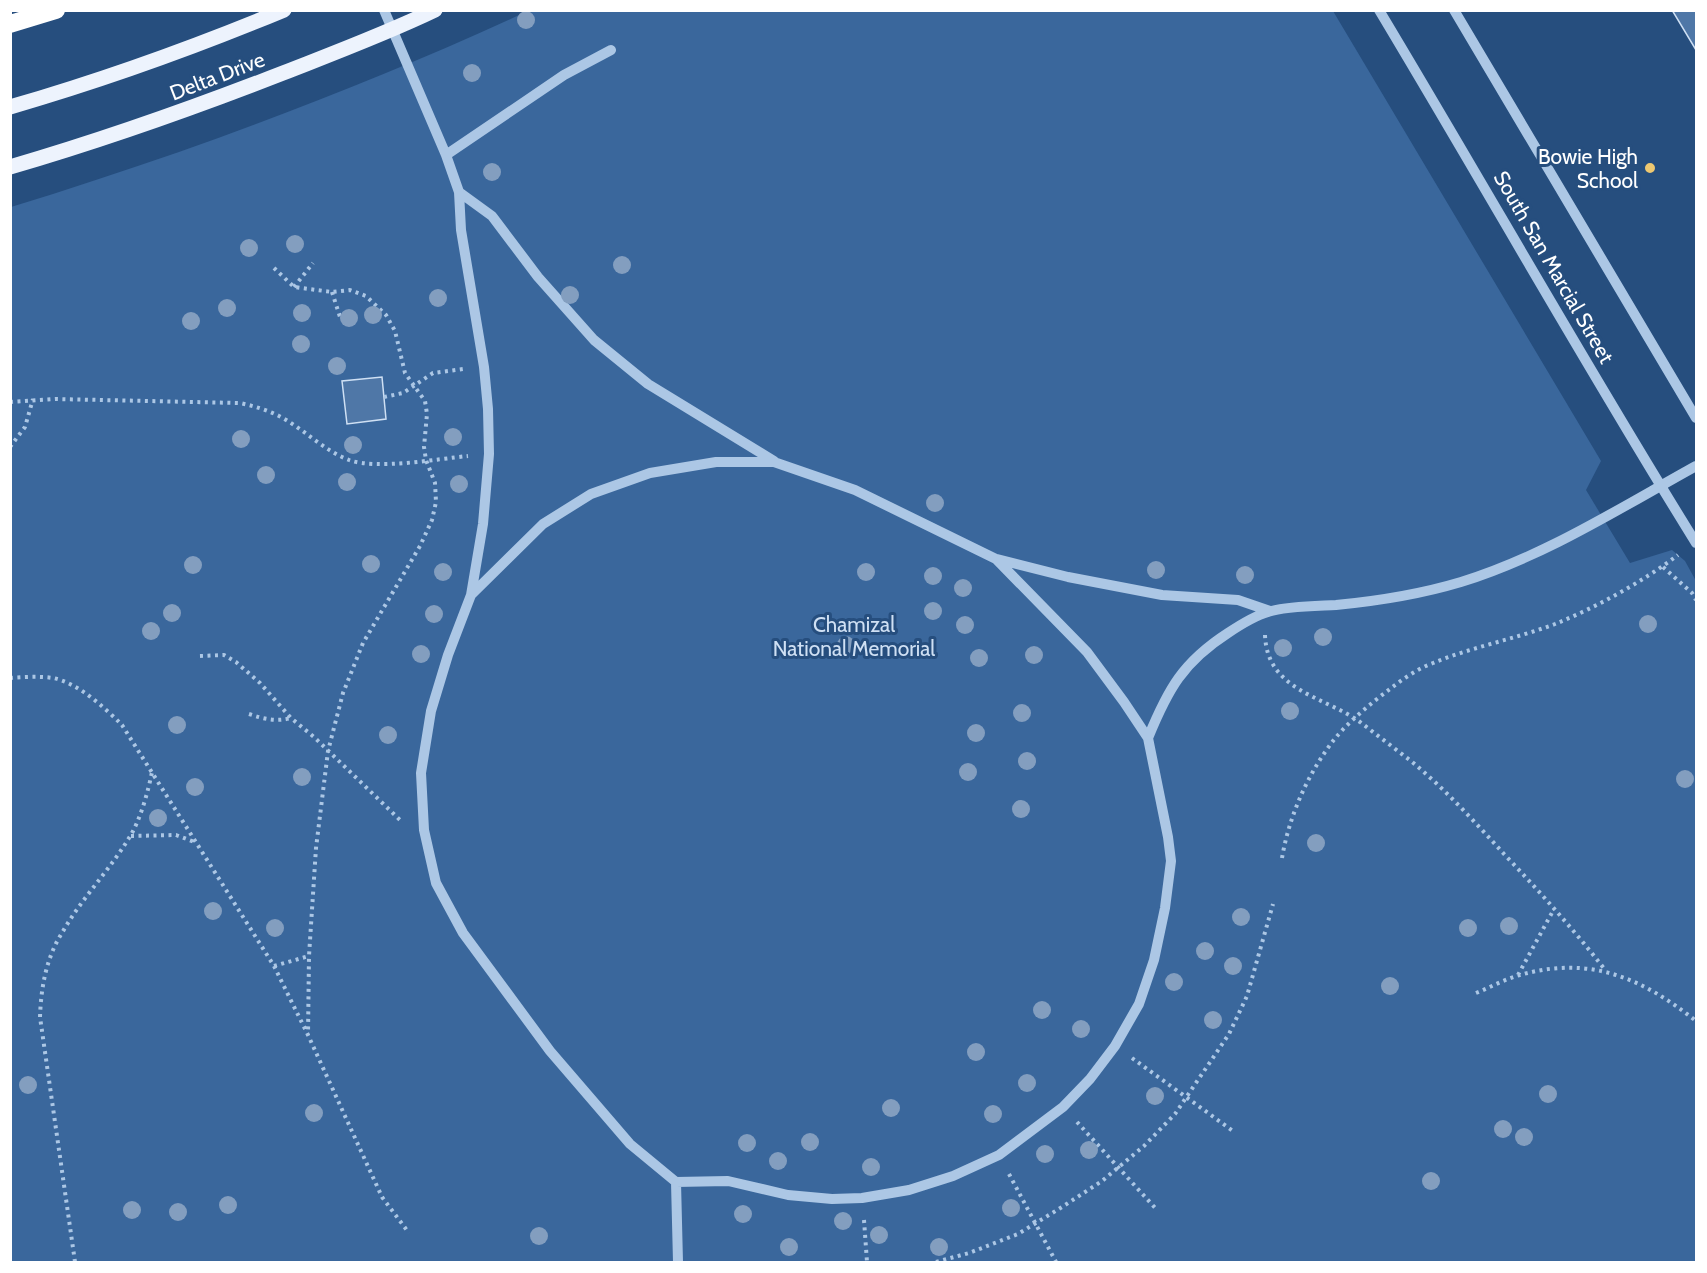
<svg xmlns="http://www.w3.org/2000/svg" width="1707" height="1273" viewBox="0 0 1707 1273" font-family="Cabin,sans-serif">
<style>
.green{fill:#3a679c}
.building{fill:#4f77a7;stroke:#cfe0f4;stroke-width:1.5}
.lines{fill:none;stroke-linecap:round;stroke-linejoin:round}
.path{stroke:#acc7e5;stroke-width:4;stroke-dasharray:3 4.5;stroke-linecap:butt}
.minor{stroke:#acc7e5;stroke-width:10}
.major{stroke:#edf3fd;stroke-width:15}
.highway{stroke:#fff;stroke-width:18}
.tree{fill:#839ebf}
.poi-dot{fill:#eec871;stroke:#264e7e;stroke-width:2}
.labels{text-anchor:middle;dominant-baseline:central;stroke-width:6;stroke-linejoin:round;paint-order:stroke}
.street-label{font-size:21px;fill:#fff;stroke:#264e7e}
.poi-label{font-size:21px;fill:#fff;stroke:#264e7e;text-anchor:end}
.park-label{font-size:21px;fill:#cfe0f4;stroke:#264e7e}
</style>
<rect width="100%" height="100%" fill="#264e7e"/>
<path class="green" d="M528 11H1333L1601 461 1586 490 1630 563 1672 550 1685 561 1696 581V1262H11V207C67 190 123 171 179 152 297 110 414 64 528 11Z"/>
<path class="building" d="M1672 10H1696V50Z
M382 377 386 419 347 424 342 381Z"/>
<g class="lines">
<path class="path" d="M274 268 294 287 332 292 350 290 366 296 386 315 395 331 405 373 425 401 427 414 424 447 426 460 435 483 436 502 432 520 420 546 363 643 343 693 328 751 316 848 309 956 308 1035
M294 287 313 263
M332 292 341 320
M384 397 403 393 433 373 463 369
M10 402 55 399 240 403C254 406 267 410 279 416 304 429 323 450 349 460 376 470 437 459 468 456
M10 447 25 427 33 399
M1663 567 1692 593 1696 600
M1265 635C1267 691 1324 696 1360 722 1377 735 1394 748 1411 761 1444 788 1475 822 1504 854 1540 892 1574 930 1606 971
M200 656 224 655 236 662 260 683 291 718 314 737 400 820
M10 678C24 677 39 676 53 678 78 683 104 707 122 725L274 966 308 1035 382 1197 409 1233
M249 714C264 719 276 722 291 718
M131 836 176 835 197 843
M1282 858C1289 817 1307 775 1333 741 1348 722 1370 704 1390 689 1403 679 1417 669 1433 663 1472 647 1515 639 1555 624 1597 607 1642 582 1678 555
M274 966 309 956
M1518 975 1554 909
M1476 993C1491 987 1505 979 1520 975 1590 955 1642 978 1696 1021
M1132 1058 1233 1131
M1077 1122 1157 1210
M1009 1174 1056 1262
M864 1220 867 1262
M75 1262 40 1017C41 988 46 958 62 933 81 899 109 871 129 838 140 821 148 792 152 772
M936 1262 969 1253 1018 1234 1062 1207 1102 1181 1144 1146 1175 1114 1229 1034 1247 996 1273 904"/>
<path class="minor" d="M384 10 446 155 459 192 461 230 484 367 488 409 489 454 483 524 471 595 448 655 431 711 421 773 424 830 436 883 463 933 550 1051 630 1144 676 1182 728 1181 788 1195 832 1199 862 1198 909 1190 953 1176 999 1155 1063 1107 1090 1079 1115 1046 1139 1004 1154 960 1165 908 1171 861 1168 837 1148 738 1124 702 1087 652 996 559 855 490 774 462H716L650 473 591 494 543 524 471 595
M1379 10C1486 188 1587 368 1696 543
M1454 10 1696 418
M446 155 564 75 611 50
M459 192 492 216 538 277 594 340 648 384 774 461
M997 559 1068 577 1162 595 1238 600 1270 611
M1148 738C1168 689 1183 662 1228 633 1240 625 1254 616 1268 612 1285 606 1317 606 1336 605 1378 601 1421 594 1461 582 1545 556 1620 508 1696 466
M676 1182 678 1262"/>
<path class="major" d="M10 107C103 80 195 47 284 10
M10 167C103 140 193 108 283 73 334 53 385 34 435 10"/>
<path class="highway" d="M10 24 56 10"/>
</g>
<g class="tree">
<circle cx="526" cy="20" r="9"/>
<circle cx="472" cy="73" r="9"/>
<circle cx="492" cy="172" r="9"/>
<circle cx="295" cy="244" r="9"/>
<circle cx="249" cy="248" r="9"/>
<circle cx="622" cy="265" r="9"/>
<circle cx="570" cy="295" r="9"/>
<circle cx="438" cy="298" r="9"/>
<circle cx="227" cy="308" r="9"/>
<circle cx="302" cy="313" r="9"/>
<circle cx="373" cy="315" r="9"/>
<circle cx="349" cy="318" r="9"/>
<circle cx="191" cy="321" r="9"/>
<circle cx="301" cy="344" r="9"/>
<circle cx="337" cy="366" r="9"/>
<circle cx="453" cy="437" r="9"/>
<circle cx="241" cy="439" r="9"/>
<circle cx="353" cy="445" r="9"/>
<circle cx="266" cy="475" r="9"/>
<circle cx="347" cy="482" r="9"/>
<circle cx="459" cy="484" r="9"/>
<circle cx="935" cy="503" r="9"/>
<circle cx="371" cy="564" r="9"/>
<circle cx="193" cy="565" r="9"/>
<circle cx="1156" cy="570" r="9"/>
<circle cx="443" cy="572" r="9"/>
<circle cx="866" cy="572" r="9"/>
<circle cx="1245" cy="575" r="9"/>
<circle cx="933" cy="576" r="9"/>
<circle cx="963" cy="588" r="9"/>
<circle cx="933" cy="611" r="9"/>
<circle cx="172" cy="613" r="9"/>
<circle cx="434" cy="614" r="9"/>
<circle cx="1648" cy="624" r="9"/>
<circle cx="965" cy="625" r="9"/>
<circle cx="151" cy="631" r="9"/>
<circle cx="1323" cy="637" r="9"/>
<circle cx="846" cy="645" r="9"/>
<circle cx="1283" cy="648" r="9"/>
<circle cx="421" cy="654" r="9"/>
<circle cx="1034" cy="655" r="9"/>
<circle cx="979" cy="658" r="9"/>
<circle cx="1290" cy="711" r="9"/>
<circle cx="1022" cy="713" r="9"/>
<circle cx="177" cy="725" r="9"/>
<circle cx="976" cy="733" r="9"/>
<circle cx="388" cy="735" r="9"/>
<circle cx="1027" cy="761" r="9"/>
<circle cx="968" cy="772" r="9"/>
<circle cx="302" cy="777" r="9"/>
<circle cx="1685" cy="779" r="9"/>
<circle cx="195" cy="787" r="9"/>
<circle cx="1021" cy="809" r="9"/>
<circle cx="158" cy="818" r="9"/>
<circle cx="1316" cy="843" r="9"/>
<circle cx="213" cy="911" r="9"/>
<circle cx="1241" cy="917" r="9"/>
<circle cx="1509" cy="926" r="9"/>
<circle cx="275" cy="928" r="9"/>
<circle cx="1468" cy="928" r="9"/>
<circle cx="1205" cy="951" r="9"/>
<circle cx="1233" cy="966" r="9"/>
<circle cx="1174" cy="982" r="9"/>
<circle cx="1390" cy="986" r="9"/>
<circle cx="1042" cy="1010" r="9"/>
<circle cx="1213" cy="1020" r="9"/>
<circle cx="1081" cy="1029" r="9"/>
<circle cx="976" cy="1052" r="9"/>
<circle cx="1027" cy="1083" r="9"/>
<circle cx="28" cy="1085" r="9"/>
<circle cx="1548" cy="1094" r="9"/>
<circle cx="1155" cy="1096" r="9"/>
<circle cx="891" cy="1108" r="9"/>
<circle cx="314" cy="1113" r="9"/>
<circle cx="993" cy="1114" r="9"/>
<circle cx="1503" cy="1129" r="9"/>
<circle cx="1524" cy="1137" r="9"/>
<circle cx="810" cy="1142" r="9"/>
<circle cx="747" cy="1143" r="9"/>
<circle cx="1089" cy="1150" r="9"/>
<circle cx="1045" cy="1154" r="9"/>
<circle cx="778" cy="1161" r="9"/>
<circle cx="871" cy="1167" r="9"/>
<circle cx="1431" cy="1181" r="9"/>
<circle cx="228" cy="1205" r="9"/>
<circle cx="1011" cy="1208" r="9"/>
<circle cx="132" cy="1210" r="9"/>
<circle cx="178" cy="1212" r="9"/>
<circle cx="743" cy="1214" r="9"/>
<circle cx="843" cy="1221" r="9"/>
<circle cx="879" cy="1235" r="9"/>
<circle cx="539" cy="1236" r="9"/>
<circle cx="789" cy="1247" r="9"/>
<circle cx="939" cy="1247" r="9"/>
</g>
<circle class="poi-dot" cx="1650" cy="168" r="6"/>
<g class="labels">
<g class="street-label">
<text transform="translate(217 76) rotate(-21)">Delta Drive</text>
<text transform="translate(1554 267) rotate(60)">South San Marcial Street</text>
</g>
<g class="poi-label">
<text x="1638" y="156">Bowie High<tspan x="1638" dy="24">School</tspan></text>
</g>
<g class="park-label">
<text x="854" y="624">Chamizal<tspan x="854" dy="24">National Memorial</tspan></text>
</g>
</g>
<rect width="1707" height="1273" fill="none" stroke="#ffffff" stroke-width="24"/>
</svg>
